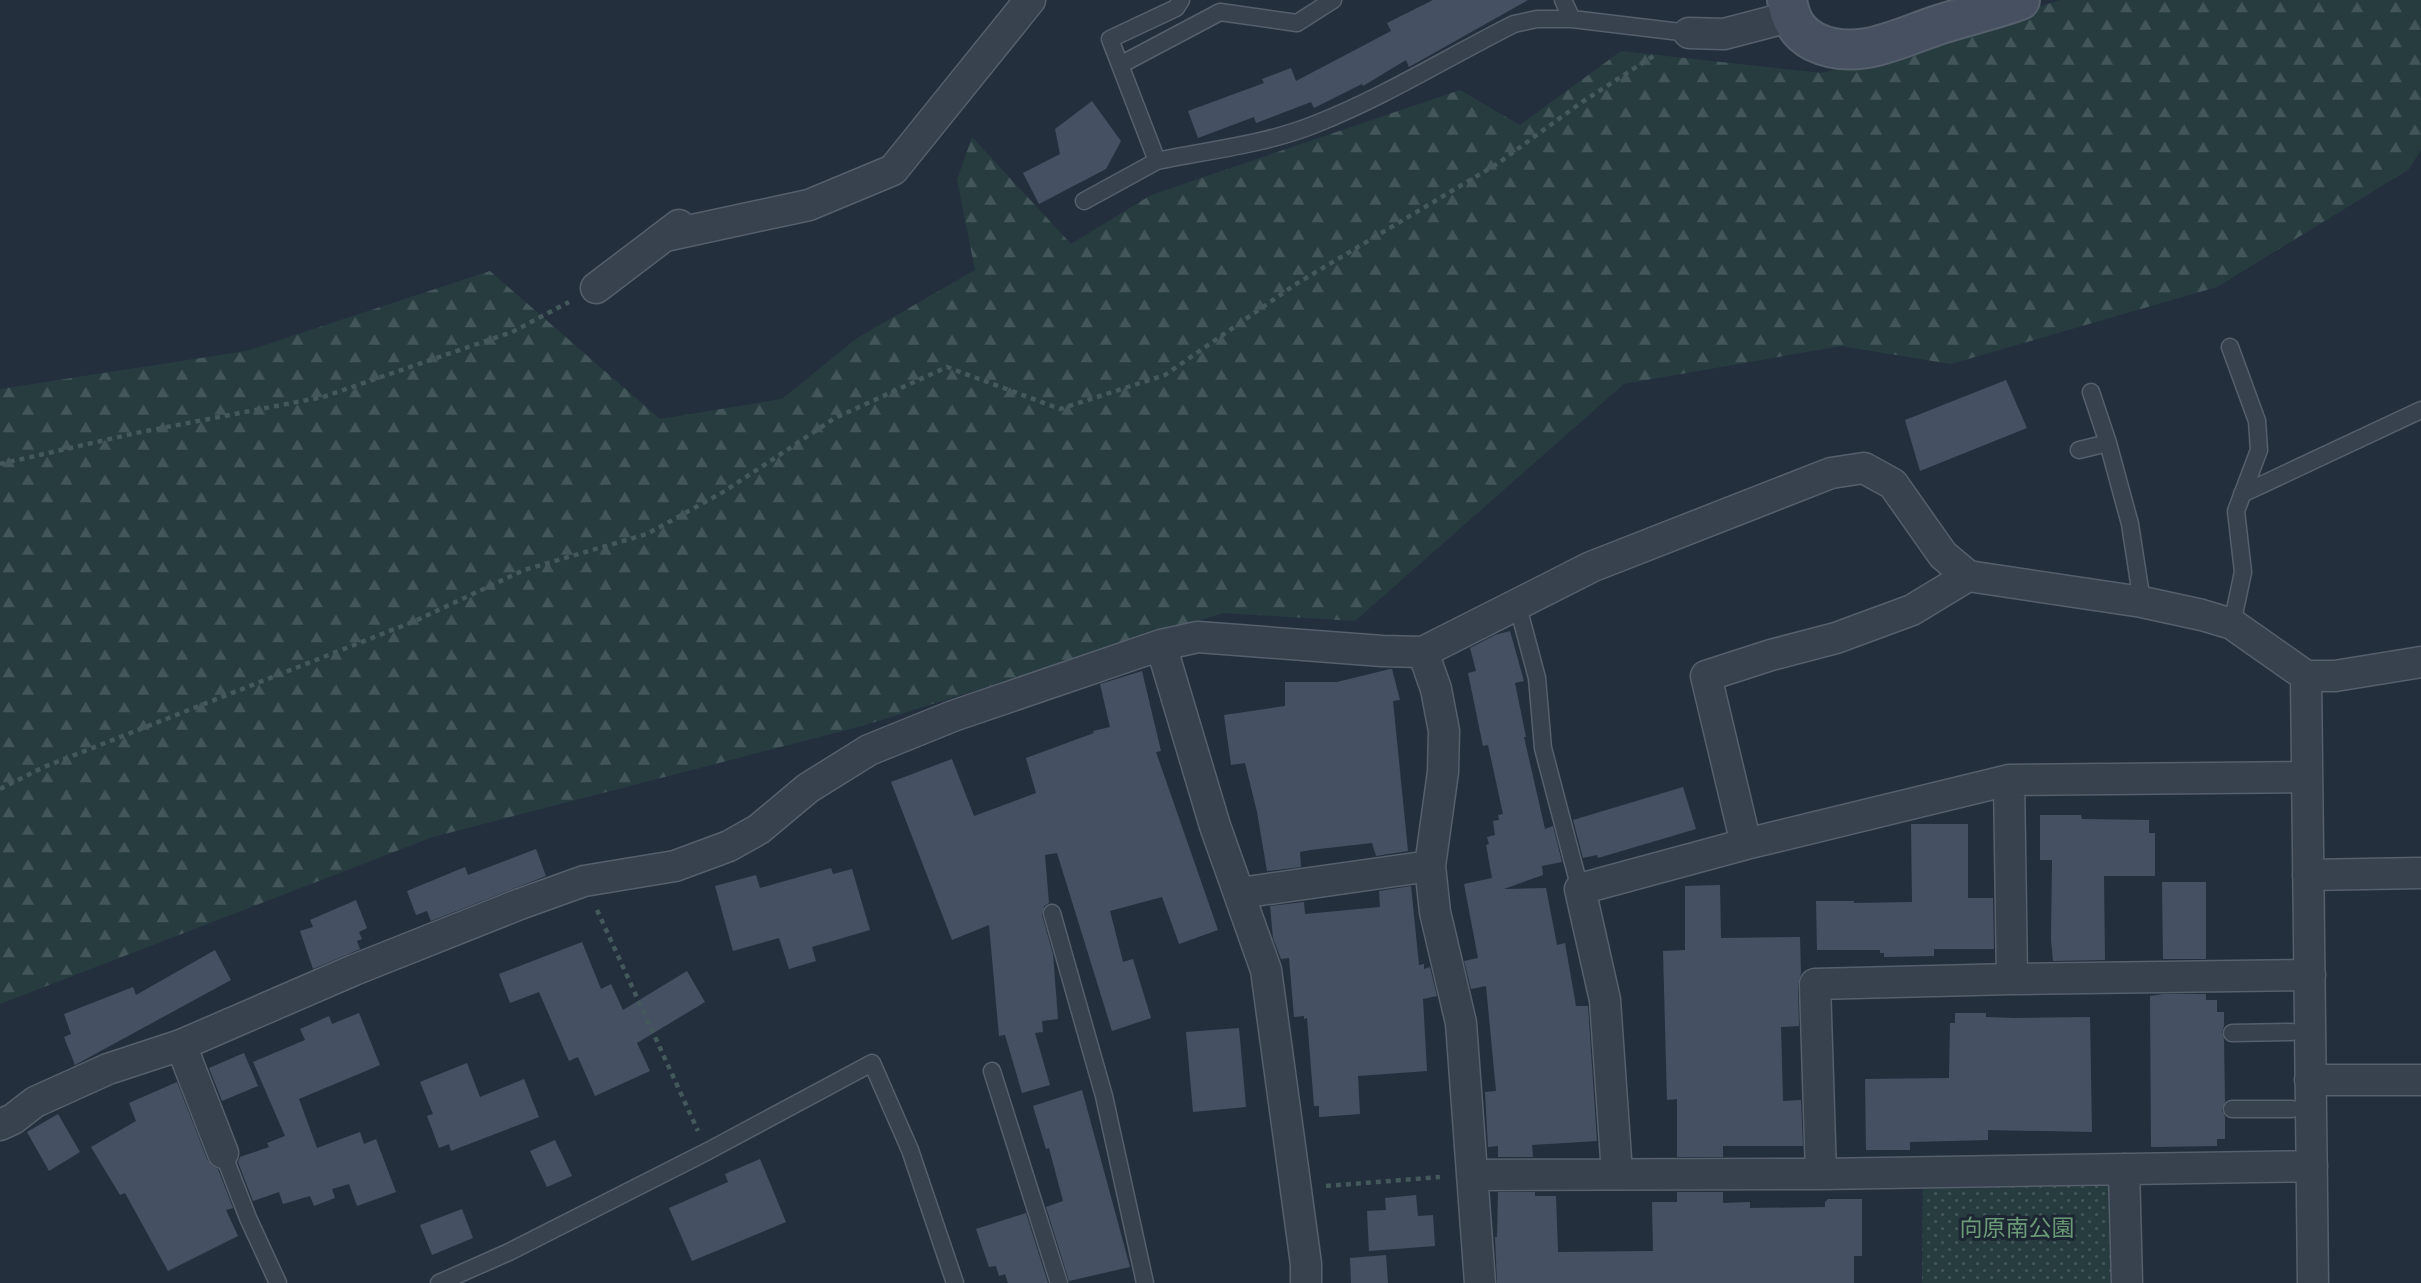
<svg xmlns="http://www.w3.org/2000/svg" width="2421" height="1283" viewBox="0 0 2421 1283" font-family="Lato,'Noto Sans JP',sans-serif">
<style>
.forest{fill:url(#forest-firs)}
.park{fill:url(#park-dots)}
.building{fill:#455162}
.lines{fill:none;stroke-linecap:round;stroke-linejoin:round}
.service-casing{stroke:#565f6c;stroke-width:19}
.minor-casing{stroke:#565f6c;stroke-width:33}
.secondary-casing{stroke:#565f6c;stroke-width:42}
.path{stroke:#44595c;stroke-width:4.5;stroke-dasharray:5 5;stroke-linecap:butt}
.service{stroke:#38414e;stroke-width:16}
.minor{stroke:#38414e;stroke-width:30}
.secondary{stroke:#465061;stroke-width:38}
.labels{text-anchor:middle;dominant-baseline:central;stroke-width:6;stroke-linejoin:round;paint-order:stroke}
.park-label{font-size:23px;fill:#6b9a76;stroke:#1d2633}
</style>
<defs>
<pattern id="forest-firs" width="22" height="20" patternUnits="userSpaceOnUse" patternTransform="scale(1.75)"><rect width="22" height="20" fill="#263c3f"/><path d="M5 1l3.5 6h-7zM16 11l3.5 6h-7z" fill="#435659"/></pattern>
<pattern id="park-dots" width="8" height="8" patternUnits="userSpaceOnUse" patternTransform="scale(1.75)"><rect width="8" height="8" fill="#263c3f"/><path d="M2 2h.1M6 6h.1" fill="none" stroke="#435659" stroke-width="1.8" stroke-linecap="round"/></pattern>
</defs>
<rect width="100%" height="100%" fill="#242f3e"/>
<path class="forest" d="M2061 0H2421V150L2408 170 2217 287 1951 364 1841 346 1624 384 1355 621 1223 613 862 726 433 837 0 1004V389L246 351 490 271 660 419 782 399 857 338 975 270 957 180 972 137 1071 244 1151 195 1460 90 1520 125 1621 51 1822 73Z"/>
<path class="park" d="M2124 1169 2127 1283H1922L1923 1172Z"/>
<path class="building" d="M1433 0H1528L1409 67 1406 60 1363 86 1362 84 1314 108 1311 102 1256 123 1254 117 1198 138 1188 111 1264 83 1262 79 1291 68 1296 81 1391 31 1387 23Z
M1092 101 1121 141 1106 169 1039 204 1023 173 1060 154 1055 129Z
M2006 380 2027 428 1920 471 1905 420Z
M1510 631 1524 681 1515 683 1526 737H1524L1545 829 1553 826 1562 862 1542 866 1543 875 1504 889 1546 888 1557 945 1565 943 1576 1006H1588L1597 1141 1532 1145 1533 1157H1498V1146L1488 1147 1485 1092 1496 1091 1486 986 1471 989 1464 961 1478 958 1464 884 1492 878 1486 845 1489 844 1487 837 1495 835 1493 821 1499 820 1498 815 1503 814 1488 745 1483 746 1468 673 1476 671 1470 648 1495 635Z
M1390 669H1392L1400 700 1393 701 1408 851 1376 856 1372 843 1310 850 1300 852 1301 867 1267 871 1257 812 1245 763 1231 765 1224 715 1285 706V682H1337Z
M1142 671 1161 751 1156 752 1218 930 1179 944 1162 897 1110 911 1123 962 1133 959 1151 1018 1112 1031 1057 853 1045 855 1049 903 1044 906 1042 915 1053 954 1058 1019 1042 1021 1043 1032 1035 1033 1050 1085 1022 1093 1005 1035 999 1036 989 925 952 940 891 782 952 759 974 816 1036 793 1026 758 1094 733 1093 731 1110 727 1100 684Z
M1683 787 1696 829 1598 858 1597 855 1583 858 1573 820Z
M2040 815H2081L2082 819 2149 820V833H2155V876H2104L2105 960 2053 961 2051 940 2052 860H2040Z
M1911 824H1968V898H1993L1994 949H1934V956L1884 957V953H1880V950H1817L1816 901H1854V903L1912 902Z
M536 849 546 876 431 921 427 911 416 915 407 891 465 867 468 875Z
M831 868 833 874 852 869 870 930 812 947 816 961 789 969 779 938 733 951 715 886 756 875 760 888Z
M2162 882H2206V959H2163Z
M1720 885 1721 938 1800 937 1801 973 1798 985 1799 1026 1781 1027 1783 1101 1801 1100 1803 1146H1723V1157H1677V1099L1667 1100 1663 951 1685 950V886Z
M1411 886 1419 965 1424 964V969L1430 967 1437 996 1423 999 1427 1071 1358 1076 1360 1114 1319 1117V1106H1314L1307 1018 1304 1019V1016L1294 1017 1289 958 1281 959 1273 938 1270 906 1304 902 1305 914 1380 907 1379 891Z
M356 900 367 928 359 932 362 939 357 941 360 949 313 969 300 931 313 927 310 920Z
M582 942 601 989 611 984 623 1010 687 971 705 1002 637 1043 650 1071 595 1096 578 1057 569 1061 539 992 510 1003 499 974Z
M215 950 231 980 75 1065 64 1037 71 1034 64 1014 133 987 136 995Z
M2163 994H2206V1000H2217V1012H2224V1026L2222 1032 2224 1040 2225 1102 2222 1110 2225 1117V1139H2217V1146L2151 1147 2150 996Z
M359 1013 380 1065 299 1099 317 1148 360 1132 364 1144 376 1139 396 1192 357 1206 349 1184 332 1189 335 1198 314 1206 310 1196 283 1204 279 1192 253 1201 238 1162 240 1157 269 1147 267 1143 285 1136 253 1062 305 1040 300 1029 329 1016 332 1024Z
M1955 1013H1986V1017L2014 1018 2090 1017 2092 1132 1988 1130V1140L1910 1142V1150H1866L1865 1079 1949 1078 1950 1023H1955Z
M1239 1028 1246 1107 1193 1112 1186 1032Z
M244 1053 258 1086 222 1101 209 1068Z
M467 1063 480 1097 524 1079 539 1117 451 1151 449 1144 439 1148 427 1116 433 1114 420 1082Z
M177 1082 207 1159 212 1166 218 1169 233 1208 226 1210 238 1236 168 1271 125 1193 120 1195 91 1147 136 1121 129 1103Z
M1082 1090 1130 1267 1069 1281 1046 1207 1063 1201 1049 1148 1046 1149 1033 1106Z
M58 1114 80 1152 49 1171 27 1132Z
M555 1140 572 1176 547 1187 530 1151Z
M760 1159 786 1222 692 1261 669 1208 728 1182 725 1174Z
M1498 1192H1535V1196H1556L1558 1252 1653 1251 1652 1202H1677V1192H1723V1203L1750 1202V1208L1825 1207V1202L1828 1199H1862V1256H1854V1283H1497L1495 1237H1497Z
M1416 1195 1418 1216 1433 1215 1435 1246 1369 1251 1367 1211 1386 1210 1385 1198Z
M462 1209 473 1238 432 1255 420 1225Z
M1026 1213 1048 1283H1008L1005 1274 999 1276 996 1266 989 1267 976 1229Z
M1386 1255 1388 1283H1351L1350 1258Z"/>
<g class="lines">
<defs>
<path id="service" d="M1333 0 1297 23 1220 12 1120 65 1157 161C1210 150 1268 144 1318 123 1386 96 1448 57 1514 24L1537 19H1572L1689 33
M1563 0 1572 19
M1120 65 1110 39 1176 8 1181 0
M1084 201 1157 161
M2230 347 2257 421 2259 450 2236 511 2243 572 2232 624
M2091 392 2108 443 2130 524 2142 602
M2079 450 2108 443
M2242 494 2421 410
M1517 603 1537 678 1543 748 1580 889
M1052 913 1104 1096 1145 1283
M2232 1033 2292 1032
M992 1071 1059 1283
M2232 1109H2292
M223 1153 248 1218 278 1283
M439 1283 509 1252 708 1151 872 1063 910 1150 955 1283"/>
<path id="minor" d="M1689 33 1724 34 1789 17
M665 236 809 205 893 170 1030 0
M596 288 679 225
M1161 645 1215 826 1266 970 1306 1264V1283
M1423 652 1436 689 1444 731 1443 772 1430 866 1435 912 1461 1023 1480 1283
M2306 676 2313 1283
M1746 844 1706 676 1771 655 1836 638 1912 610 1968 576
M2308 875 2421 873
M1240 893 1430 866
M2012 979 2310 975
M181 1045 223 1153
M2310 1080H2421
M0 1125 13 1119 35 1102 108 1069 181 1045 354 970 520 904 584 881 675 866 729 846 759 829 808 788 869 750 953 716 1161 645 1198 637 1382 651 1423 652 1591 567 1831 473 1864 468 1893 484 1943 555 1968 576 2142 602 2202 615 2232 624 2306 676H2335L2421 662
M2124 1169 2127 1283
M1617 1173 1605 1000 1580 889 1746 844 2009 780 2307 777
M1821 1174 1815 984 2012 979 2009 780
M1472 1175 1821 1174 2312 1166"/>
<path id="secondary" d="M1787 0C1790 19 1797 33 1815 42 1857 62 1898 38 1938 25 1965 16 1993 10 2020 0"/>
</defs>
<use href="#service" class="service-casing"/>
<use href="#minor" class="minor-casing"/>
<use href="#secondary" class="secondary-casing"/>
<path class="path" d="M0 464 136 433 323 397 512 332 569 302
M0 789 44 767 415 621 524 570 647 534 725 491 835 418 947 367 1060 409 1165 375 1296 284 1497 164 1582 102 1655 55
M597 910 698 1131
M1326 1186 1440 1177"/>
<use href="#service" class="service"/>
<use href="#minor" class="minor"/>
<use href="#secondary" class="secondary"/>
</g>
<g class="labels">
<g class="park-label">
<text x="2017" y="1227">向原南公園</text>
</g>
</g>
</svg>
